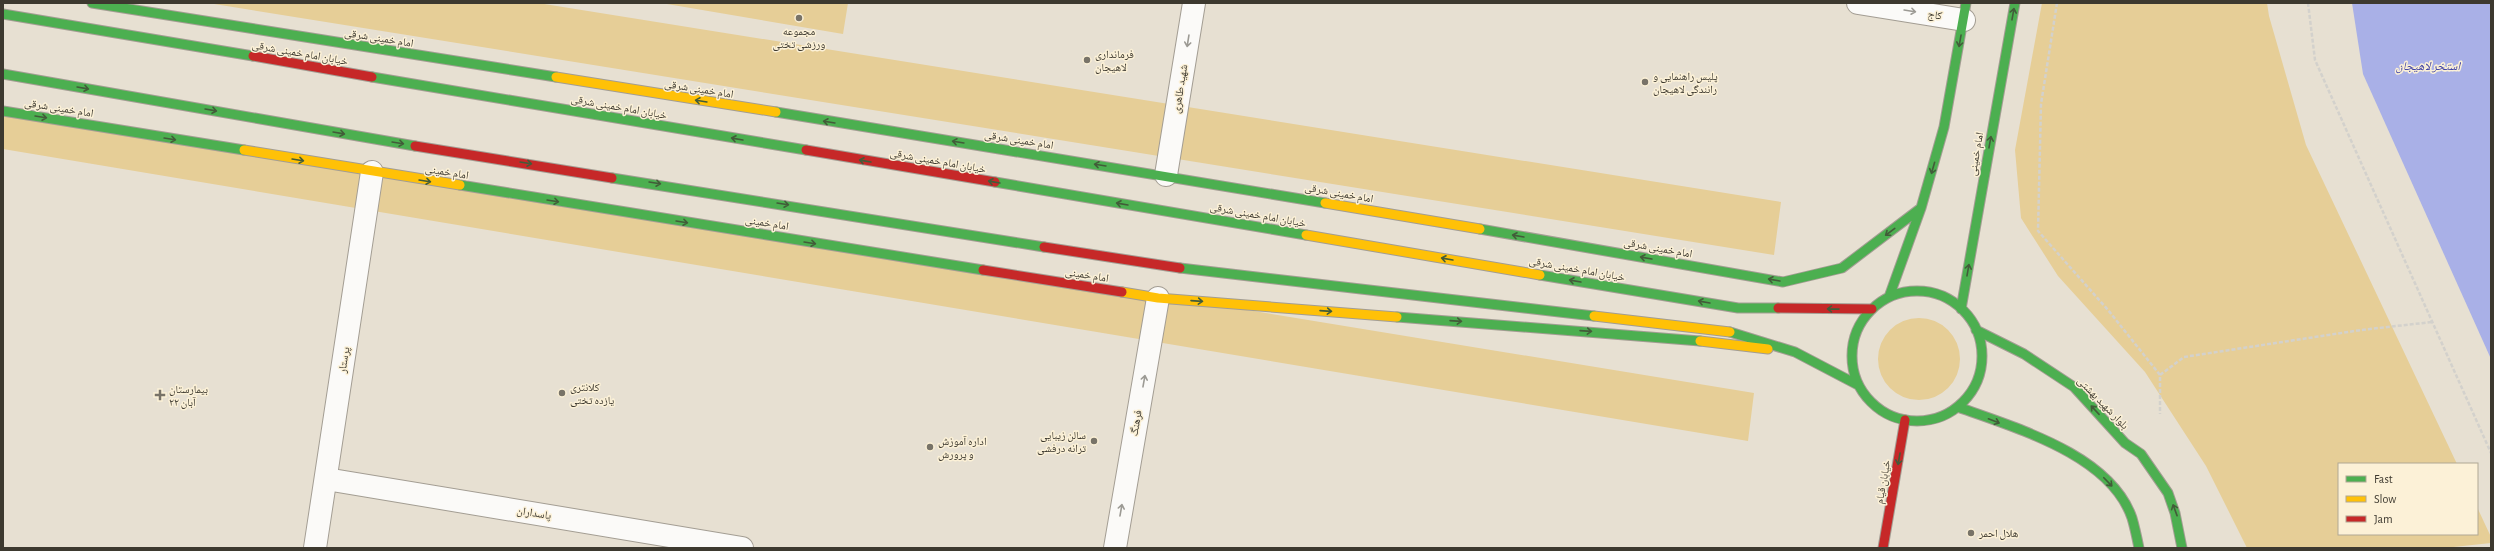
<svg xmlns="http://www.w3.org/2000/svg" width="2494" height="551" viewBox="0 0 2494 551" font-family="'Alegreya Sans','Noto Naskh Arabic',sans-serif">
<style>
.green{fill:#e6ce97}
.water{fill:#a9b0e7}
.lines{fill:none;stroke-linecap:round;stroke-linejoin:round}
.street-casing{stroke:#a39d93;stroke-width:24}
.fast-casing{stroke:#a39d93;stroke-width:11}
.slow-casing{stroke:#a39d93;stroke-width:11}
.jam-casing{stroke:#a39d93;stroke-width:11}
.path{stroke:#d3d1cc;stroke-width:2.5;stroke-dasharray:4 2;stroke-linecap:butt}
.street{stroke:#fbfaf8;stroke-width:22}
.fast{stroke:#4caf50;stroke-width:9}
.slow{stroke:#ffc107;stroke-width:9}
.jam{stroke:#c62828;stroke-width:9}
.oneway{stroke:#9c9a94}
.oneway2{stroke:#425c39}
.poi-dot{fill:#787368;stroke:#fcf1d7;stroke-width:1.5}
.labels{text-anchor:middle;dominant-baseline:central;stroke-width:3;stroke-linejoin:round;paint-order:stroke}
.street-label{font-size:11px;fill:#3d392f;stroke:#fcf1d7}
.poi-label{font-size:11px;fill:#3d392f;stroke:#fcf1d7;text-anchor:start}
.water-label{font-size:12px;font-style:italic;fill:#3f42a4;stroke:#fcf1d7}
</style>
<rect width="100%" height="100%" fill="#e7e0d2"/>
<path class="green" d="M208 3H538L1781 202 1774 255Z
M661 3H848L843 34Z
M2042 3H2267L2269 16 2306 145 2457 464H2339V534H2477V507L2491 537V543L2444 548H2247L2206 466 2145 372 2058 276 2021 218 2015 150Z
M3 106 1754 393 1748 441 3 149Z
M1878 359a41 41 0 1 1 82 0a41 41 0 1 1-82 0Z"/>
<path class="water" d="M2352 3H2491V359L2363 74Z"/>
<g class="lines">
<defs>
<path id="street" d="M1858 3 1964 20
M1166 175 1194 3
M326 479 742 548
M315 548 372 172
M1115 548 1158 298"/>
<path id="fast" d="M92 3 556 77
M3 14 253 56
M3 74 415 146
M372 77 806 150
M3 111 244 150
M776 112 1325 203
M612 178 1044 247
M995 182 1306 235
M460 185 983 270
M1480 229 1783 282 1842 268 1921 208
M1180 268 1594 316
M1540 275 1738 308H1778
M1852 356a65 65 0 1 1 130 0a65 65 0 1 1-130 0Z
M1889 297 1921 208 1944 127 1966 3
M1961 309 2015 3
M1397 317 1700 341
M1976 330 2024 354 2074 387 2125 443 2141 454 2168 493 2175 513 2182 548
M1730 332 1795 352 1858 385
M1958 407C2015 428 2110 454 2132 518 2135 528 2137 538 2139 548"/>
<path id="slow" d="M556 77 776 112
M244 150 460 185
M1325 203 1480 229
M1306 235 1540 275
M1122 292 1158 298 1397 317
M1594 316 1730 332
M1700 341 1768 349"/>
<path id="jam" d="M253 56 372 77
M415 146 612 178
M806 150 995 182
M1044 247 1180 268
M983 270 1122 292
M1778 308 1872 309
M1883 548 1905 420"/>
</defs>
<use href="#street" class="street-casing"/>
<use href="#fast" class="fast-casing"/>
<use href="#slow" class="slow-casing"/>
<use href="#jam" class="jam-casing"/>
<path class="path" d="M2057 3 2041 104 2038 231 2108 310 2160 375V414
M2308 3 2315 60 2491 453
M2160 375 2184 357 2361 330 2432 322"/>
<use href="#street" class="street"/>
<use href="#fast" class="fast"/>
<use href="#slow" class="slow"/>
<use href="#jam" class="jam"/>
</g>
<defs><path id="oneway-shaft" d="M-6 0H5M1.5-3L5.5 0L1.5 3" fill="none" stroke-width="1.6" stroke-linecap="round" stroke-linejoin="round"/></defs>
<g class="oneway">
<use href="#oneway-shaft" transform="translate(1910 11) rotate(9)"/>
<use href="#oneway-shaft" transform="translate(1188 41) rotate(99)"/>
<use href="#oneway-shaft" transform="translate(1144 381) rotate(-80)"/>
<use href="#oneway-shaft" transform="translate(1121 510) rotate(-80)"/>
</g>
<g class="oneway2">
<use href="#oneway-shaft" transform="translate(2013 14) rotate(-80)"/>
<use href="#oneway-shaft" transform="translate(1960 41) rotate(100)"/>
<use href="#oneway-shaft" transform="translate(83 88) rotate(10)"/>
<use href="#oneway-shaft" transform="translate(701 101) rotate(-171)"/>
<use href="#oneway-shaft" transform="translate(211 110) rotate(10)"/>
<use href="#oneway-shaft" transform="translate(41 117) rotate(9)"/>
<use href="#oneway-shaft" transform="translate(829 122) rotate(-171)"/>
<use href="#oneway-shaft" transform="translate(339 133) rotate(10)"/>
<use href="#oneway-shaft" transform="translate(170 139) rotate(9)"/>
<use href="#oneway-shaft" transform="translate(737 139) rotate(-170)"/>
<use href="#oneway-shaft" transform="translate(958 142) rotate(-171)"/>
<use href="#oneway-shaft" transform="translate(1990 142) rotate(-80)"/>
<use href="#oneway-shaft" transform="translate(398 143) rotate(9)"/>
<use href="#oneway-shaft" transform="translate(298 160) rotate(9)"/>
<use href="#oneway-shaft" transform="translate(865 161) rotate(-170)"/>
<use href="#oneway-shaft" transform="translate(526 163) rotate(9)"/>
<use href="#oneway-shaft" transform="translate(1100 165) rotate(-171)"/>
<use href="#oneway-shaft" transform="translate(1933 168) rotate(106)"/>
<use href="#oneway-shaft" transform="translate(425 181) rotate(9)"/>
<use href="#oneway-shaft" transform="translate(994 182) rotate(-170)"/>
<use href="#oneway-shaft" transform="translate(655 183) rotate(9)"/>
<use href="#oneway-shaft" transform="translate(553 201) rotate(9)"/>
<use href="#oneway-shaft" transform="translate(783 204) rotate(9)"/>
<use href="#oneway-shaft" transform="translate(1122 204) rotate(-170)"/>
<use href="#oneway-shaft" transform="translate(682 222) rotate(9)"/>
<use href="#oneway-shaft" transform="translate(1890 232) rotate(143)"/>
<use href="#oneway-shaft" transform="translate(1518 236) rotate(-170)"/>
<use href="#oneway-shaft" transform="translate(810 243) rotate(9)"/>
<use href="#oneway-shaft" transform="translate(1646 258) rotate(-170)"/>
<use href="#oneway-shaft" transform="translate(1447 259) rotate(-170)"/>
<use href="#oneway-shaft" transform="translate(1968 270) rotate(-80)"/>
<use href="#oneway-shaft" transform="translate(1774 280) rotate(-170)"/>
<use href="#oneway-shaft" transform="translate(1575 281) rotate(-170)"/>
<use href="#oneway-shaft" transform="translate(1197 301) rotate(4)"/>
<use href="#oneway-shaft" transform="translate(1704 302) rotate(-170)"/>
<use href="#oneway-shaft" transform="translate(1833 309) rotate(-179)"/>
<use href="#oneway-shaft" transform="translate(1326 311) rotate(4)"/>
<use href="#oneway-shaft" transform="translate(1456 321) rotate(4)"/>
<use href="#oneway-shaft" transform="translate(1586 331) rotate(4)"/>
<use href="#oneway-shaft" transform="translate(2095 410) rotate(-133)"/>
<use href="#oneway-shaft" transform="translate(1994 421) rotate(21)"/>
<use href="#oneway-shaft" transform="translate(1899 459) rotate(100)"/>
<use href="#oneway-shaft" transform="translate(2108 482) rotate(46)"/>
<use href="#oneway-shaft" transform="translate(2175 510) rotate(-110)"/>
</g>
<g class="poi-dot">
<circle cx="799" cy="18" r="4"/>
<circle cx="1087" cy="60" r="4"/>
<circle cx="1645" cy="82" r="4"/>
<circle cx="562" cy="393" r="4"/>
<path d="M158 389h4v4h4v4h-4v4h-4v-4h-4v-4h4z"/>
<circle cx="1094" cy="441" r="4"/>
<circle cx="930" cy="447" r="4"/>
<circle cx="1971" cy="533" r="4"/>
</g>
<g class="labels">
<g class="street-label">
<text transform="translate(1935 15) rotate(9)">کاج</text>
<text transform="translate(379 38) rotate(9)">امام خمینی شرقی</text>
<text transform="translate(300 53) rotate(10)">خیابان امام خمینی شرقی</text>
<text transform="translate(699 89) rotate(9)">امام خمینی شرقی</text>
<text transform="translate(1180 89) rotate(-81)">شهید طاهری</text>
<text transform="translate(619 107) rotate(10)">خیابان امام خمینی شرقی</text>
<text transform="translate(59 108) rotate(9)">امام خمینی شرقی</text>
<text transform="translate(1019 140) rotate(9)">امام خمینی شرقی</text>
<text transform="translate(1976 154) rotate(-80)">امام خمینی</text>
<text transform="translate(938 161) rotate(10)">خیابان امام خمینی شرقی</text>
<text transform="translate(447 172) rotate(9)">امام خمینی</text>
<text transform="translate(1339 193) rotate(10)">امام خمینی شرقی</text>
<text transform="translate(1258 215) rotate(10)">خیابان امام خمینی شرقی</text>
<text transform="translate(767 223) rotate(9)">امام خمینی</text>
<text transform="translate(1658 248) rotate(10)">امام خمینی شرقی</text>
<text transform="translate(1577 269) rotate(10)">خیابان امام خمینی شرقی</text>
<text transform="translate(1087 275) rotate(9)">امام خمینی</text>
<text transform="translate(344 360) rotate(-81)">پرستار</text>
<text transform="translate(2103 403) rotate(46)">بلوار شهید بهشتی</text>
<text transform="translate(1136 423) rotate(-80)">فرهنگ</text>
<text transform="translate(1883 482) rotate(-80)">خیابان قیام</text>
<text transform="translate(534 513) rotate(9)">پاسداران</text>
</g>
<g class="poi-label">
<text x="799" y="31" text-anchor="middle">مجموعه<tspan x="799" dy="13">ورزشی تختی</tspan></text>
<text x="1095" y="54">فرمانداری<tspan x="1095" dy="13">لاهیجان</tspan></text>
<text x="1653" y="76">پلیس راهنمایی و<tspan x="1653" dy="13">رانندگی لاهیجان</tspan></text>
<text x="570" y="387">کلانتری<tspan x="570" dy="13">یازده تختی</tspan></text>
<text x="169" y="389">بیمارستان<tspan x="169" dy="13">۲۲ آبان</tspan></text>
<text x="1086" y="435" text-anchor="end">سالن زیبایی<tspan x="1086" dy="13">ترانه درفشی</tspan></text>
<text x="938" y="441">اداره آموزش<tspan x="938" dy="13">و پرورش</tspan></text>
<text x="1979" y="533">هلال احمر</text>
</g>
<g class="water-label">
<text x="2428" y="66">استخر لاهیجان</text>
</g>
</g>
<rect width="2494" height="551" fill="none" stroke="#3d392f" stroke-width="8"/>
<rect x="2338" y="463" width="140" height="72" fill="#fcf1d7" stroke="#b0a794"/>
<rect x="2346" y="476" width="20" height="6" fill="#4caf50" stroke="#b0a794"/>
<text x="2374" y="483" font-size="12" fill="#3d392f">Fast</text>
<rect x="2346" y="496" width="20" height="6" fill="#ffc107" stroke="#b0a794"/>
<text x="2374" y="503" font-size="12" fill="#3d392f">Slow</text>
<rect x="2346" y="516" width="20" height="6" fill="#c62828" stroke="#b0a794"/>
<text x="2374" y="523" font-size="12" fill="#3d392f">Jam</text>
</svg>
